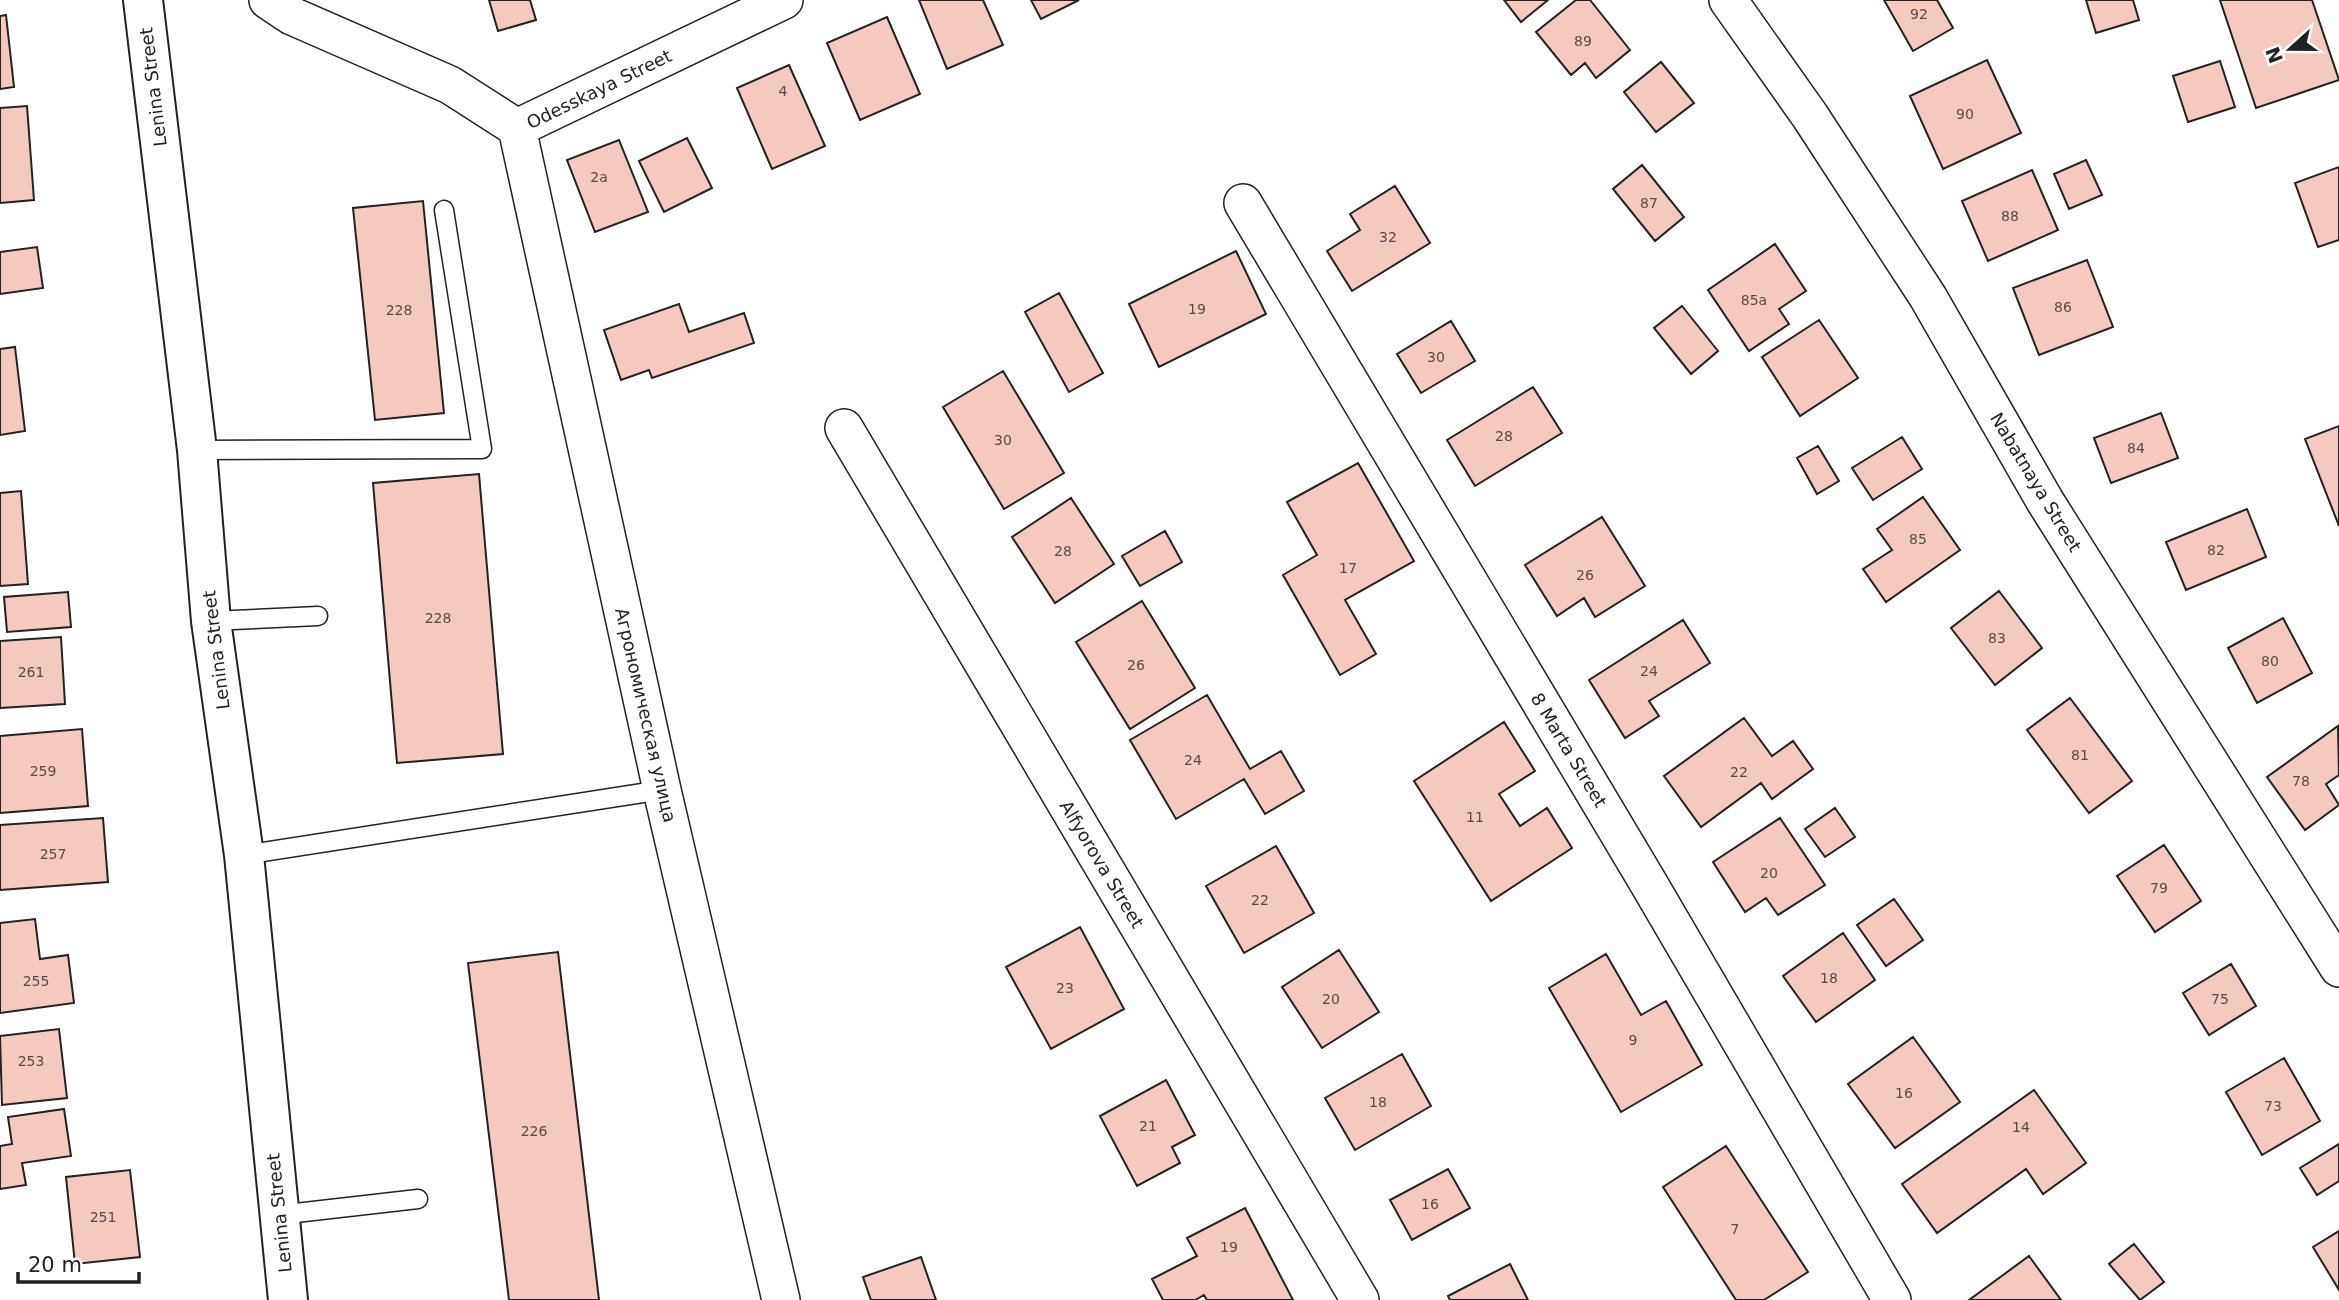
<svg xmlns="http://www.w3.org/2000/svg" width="2339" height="1300" viewBox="0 0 2339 1300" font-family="'DejaVu Sans',sans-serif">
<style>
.building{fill:#f3c9c0;stroke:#222;stroke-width:2}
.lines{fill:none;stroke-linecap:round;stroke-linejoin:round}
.lane-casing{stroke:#222;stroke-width:21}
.street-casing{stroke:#222;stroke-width:40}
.secondary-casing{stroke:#222;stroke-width:42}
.lane{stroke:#fff;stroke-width:18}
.street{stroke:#fff;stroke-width:37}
.secondary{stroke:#fff;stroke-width:38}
.labels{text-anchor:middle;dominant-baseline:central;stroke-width:5;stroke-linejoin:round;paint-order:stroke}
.number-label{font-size:14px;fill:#564c4a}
.street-label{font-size:18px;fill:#222;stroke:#fff}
</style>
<rect width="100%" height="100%" fill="#fff"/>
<path class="building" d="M489 0H530L536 20 498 31Z
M919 0H983L1003 45 947 69Z
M1031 0H1079L1041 19Z
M1504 0H1548L1521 22Z
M1576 0H1590L1630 50 1596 78 1585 63 1571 75 1536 32Z
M1884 0H1937L1953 28 1913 51Z
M2086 0H2133L2139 20 2096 33Z
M2220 0H2312L2339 80 2256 108Z
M6 15 14 87 0 89V16Z
M887 17 920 94 860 120 827 43Z
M1987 60 2021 133 1943 169 1910 96Z
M2220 61 2235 107 2188 122 2173 76Z
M1661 62 1694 103 1656 132 1624 92Z
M789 65 825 146 772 169 737 88Z
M27 106 34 200 0 203V108Z
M687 138 712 188 664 212 639 161Z
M619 140 648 212 595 232 567 160Z
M2086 160 2102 195 2069 209 2054 174Z
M1642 165 1684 217 1655 241 1613 189Z
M2339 167V240L2318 247 2295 183Z
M2032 170 2058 230 1988 261 1962 201Z
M1395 186 1430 243 1352 291 1327 251 1360 230 1350 214Z
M423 201 444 413 375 420 353 208Z
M1775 244 1806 291 1779 309 1789 324 1749 351 1708 290Z
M37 247 43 288 0 294V252Z
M1236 251 1266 314 1159 367 1129 304Z
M2087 260 2113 327 2039 355 2013 288Z
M1059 293 1103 373 1069 392 1025 312Z
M679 304 689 332 744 313 754 343 652 378 649 370 621 380 604 330Z
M1682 306 1718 351 1691 374 1654 328Z
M1819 320 1858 378 1800 416 1762 357Z
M1451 321 1475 361 1421 393 1397 354Z
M15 347 25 431 0 435V349Z
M1003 371 1064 473 1004 509 943 407Z
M1533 387 1562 433 1475 486 1447 440Z
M2161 413 2178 458 2111 483 2094 438Z
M2339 426V526L2305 439Z
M1902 437 1922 469 1873 500 1852 468Z
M1818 446 1839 481 1817 494 1797 458Z
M1358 463 1414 561 1345 600 1376 654 1340 675 1283 575 1317 555 1287 502Z
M479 474 503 754 397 763 373 483Z
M21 491 28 584 0 586V493Z
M1923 497 1960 550 1886 602 1863 569 1892 550 1877 529Z
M1071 498 1114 564 1055 603 1012 537Z
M2247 509 2266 557 2186 590 2166 542Z
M1602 517 1645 586 1595 617 1584 598 1557 616 1525 565Z
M1165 531 1182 562 1140 586 1122 556Z
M1999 591 2042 648 1995 685 1951 628Z
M68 592 71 627 7 632 4 597Z
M1142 601 1195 688 1130 729 1076 642Z
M2283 618 2312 673 2257 703 2228 648Z
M1683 620 1710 663 1649 701 1659 716 1625 738 1589 680Z
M61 637 65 704 0 708V641Z
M1207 695 1250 769 1281 751 1304 791 1265 814 1244 779 1176 819 1130 740Z
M2070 698 2132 781 2089 813 2027 730Z
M1744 718 1772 756 1793 741 1813 769 1772 799 1761 783 1701 827 1664 776Z
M1504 722 1535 771 1499 794 1520 826 1547 808 1572 848 1491 901 1414 781Z
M2338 726 2339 775 2326 784 2339 805 2305 830 2267 777Z
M82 729 88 806 0 813V736Z
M1835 808 1855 837 1825 857 1805 829Z
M103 818 108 882 0 890V825Z
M1780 818 1825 885 1778 915 1766 898 1745 912 1713 862Z
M2164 845 2201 901 2155 932 2117 876Z
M1276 846 1314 913 1244 953 1206 886Z
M1894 899 1923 940 1886 966 1857 925Z
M35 919 40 959 68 955 74 1003 0 1013V923Z
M1080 927 1124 1009 1051 1049 1006 967Z
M1843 933 1875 980 1816 1022 1783 976Z
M1339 950 1379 1012 1322 1048 1282 987Z
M558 952 599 1300H509L468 963Z
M1606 954 1641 1015 1666 1001 1702 1065 1621 1112 1549 988Z
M2231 964 2256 1006 2209 1035 2183 993Z
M59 1029 67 1098 2 1105 0 1036Z
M1913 1037 1960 1102 1895 1148 1848 1084Z
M1402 1054 1431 1106 1355 1150 1325 1098Z
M2284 1058 2320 1121 2262 1155 2226 1092Z
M1166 1080 1195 1135 1172 1147 1180 1163 1137 1186 1100 1116Z
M2034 1090 2086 1163 2043 1194 2026 1169 1937 1233 1902 1184Z
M64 1109 71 1156 22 1163 26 1185 0 1189V1146L12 1144 8 1117Z
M2339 1144V1181L2317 1195 2300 1168Z
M1726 1146 1808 1272 1764 1300H1736L1663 1187Z
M1448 1169 1470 1208 1412 1240 1390 1200Z
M130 1170 140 1257 75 1264 66 1177Z
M1245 1208 1293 1300H1207L1204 1295 1195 1300H1163L1152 1279 1197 1256 1187 1238Z
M2339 1231V1290L2313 1247Z
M2134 1244 2164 1282 2140 1300 2109 1264Z
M2029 1256 2061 1300H1969Z
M921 1257 936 1300H871L863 1277Z
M1510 1264 1528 1300H1450L1448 1296Z"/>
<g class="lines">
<defs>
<path id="lane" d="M197 450 482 449 444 210
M211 621 318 616
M244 855 662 790
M278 1215 418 1199"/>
<path id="street" d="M268 0 292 16 450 85 517 128 784 0
M1728 0 1810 116 1928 297 2045 501 2339 968
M517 128 662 790 781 1300
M1243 203 1649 884 1892 1300
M844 428 1360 1300"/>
<path id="secondary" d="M143 0 197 450 211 621 244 855 288 1300"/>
</defs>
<use href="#lane" class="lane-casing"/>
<use href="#street" class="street-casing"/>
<use href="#secondary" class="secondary-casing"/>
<use href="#lane" class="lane"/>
<use href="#street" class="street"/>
<use href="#secondary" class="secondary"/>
</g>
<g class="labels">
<g class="number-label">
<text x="1919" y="14">92</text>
<text x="1583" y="41">89</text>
<text x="783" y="91">4</text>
<text x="1965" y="114">90</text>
<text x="599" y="177">2а</text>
<text x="1649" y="203">87</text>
<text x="2010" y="216">88</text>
<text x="1388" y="237">32</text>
<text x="1754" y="300">85а</text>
<text x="2063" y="307">86</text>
<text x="1197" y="309">19</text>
<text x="399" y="310">228</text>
<text x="1436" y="357">30</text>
<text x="1504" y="436">28</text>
<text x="1003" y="440">30</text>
<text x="2136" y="448">84</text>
<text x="1918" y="539">85</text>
<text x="2216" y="550">82</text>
<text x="1063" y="551">28</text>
<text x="1348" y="568">17</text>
<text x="1585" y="575">26</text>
<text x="438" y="618">228</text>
<text x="1997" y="638">83</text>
<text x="2270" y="661">80</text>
<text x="1136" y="665">26</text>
<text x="1649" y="671">24</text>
<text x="31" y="672">261</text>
<text x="2080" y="755">81</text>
<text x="1193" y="760">24</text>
<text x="43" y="771">259</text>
<text x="1739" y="772">22</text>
<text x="2301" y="781">78</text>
<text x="1475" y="817">11</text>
<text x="53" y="854">257</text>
<text x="1769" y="873">20</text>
<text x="2159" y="888">79</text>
<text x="1260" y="900">22</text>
<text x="1829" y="978">18</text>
<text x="36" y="981">255</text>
<text x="1065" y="988">23</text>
<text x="1331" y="999">20</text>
<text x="2220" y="999">75</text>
<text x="1633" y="1040">9</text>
<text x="31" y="1061">253</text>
<text x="1904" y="1093">16</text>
<text x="1378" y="1102">18</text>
<text x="2273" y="1106">73</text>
<text x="1148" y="1126">21</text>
<text x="2021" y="1127">14</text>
<text x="534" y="1131">226</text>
<text x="1430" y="1204">16</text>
<text x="103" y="1217">251</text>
<text x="1735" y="1229">7</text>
<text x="1229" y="1247">19</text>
</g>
<g class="street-label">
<text transform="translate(153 87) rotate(-97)">Lenina Street</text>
<text transform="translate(599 89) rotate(-26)">Odesskaya Street</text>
<text transform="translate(2036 482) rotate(59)">Nabatnaya Street</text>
<text transform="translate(216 650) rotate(-97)">Lenina Street</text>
<text transform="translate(646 715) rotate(77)">Агрономическая улица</text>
<text transform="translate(1569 750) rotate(59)">8 Marta Street</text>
<text transform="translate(1102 864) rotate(59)">Alfyorova Street</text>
<text transform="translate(279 1213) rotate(-96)">Lenina Street</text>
</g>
</g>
<g transform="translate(2290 49) rotate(249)" stroke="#ffffff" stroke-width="5" paint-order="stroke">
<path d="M0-5L12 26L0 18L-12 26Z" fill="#222222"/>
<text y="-10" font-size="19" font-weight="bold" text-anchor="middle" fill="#222222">N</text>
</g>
<path d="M18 1272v10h121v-10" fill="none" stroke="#222222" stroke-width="3.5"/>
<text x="28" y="1272" font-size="21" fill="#222222" stroke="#ffffff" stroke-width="5" paint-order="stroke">20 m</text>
</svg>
